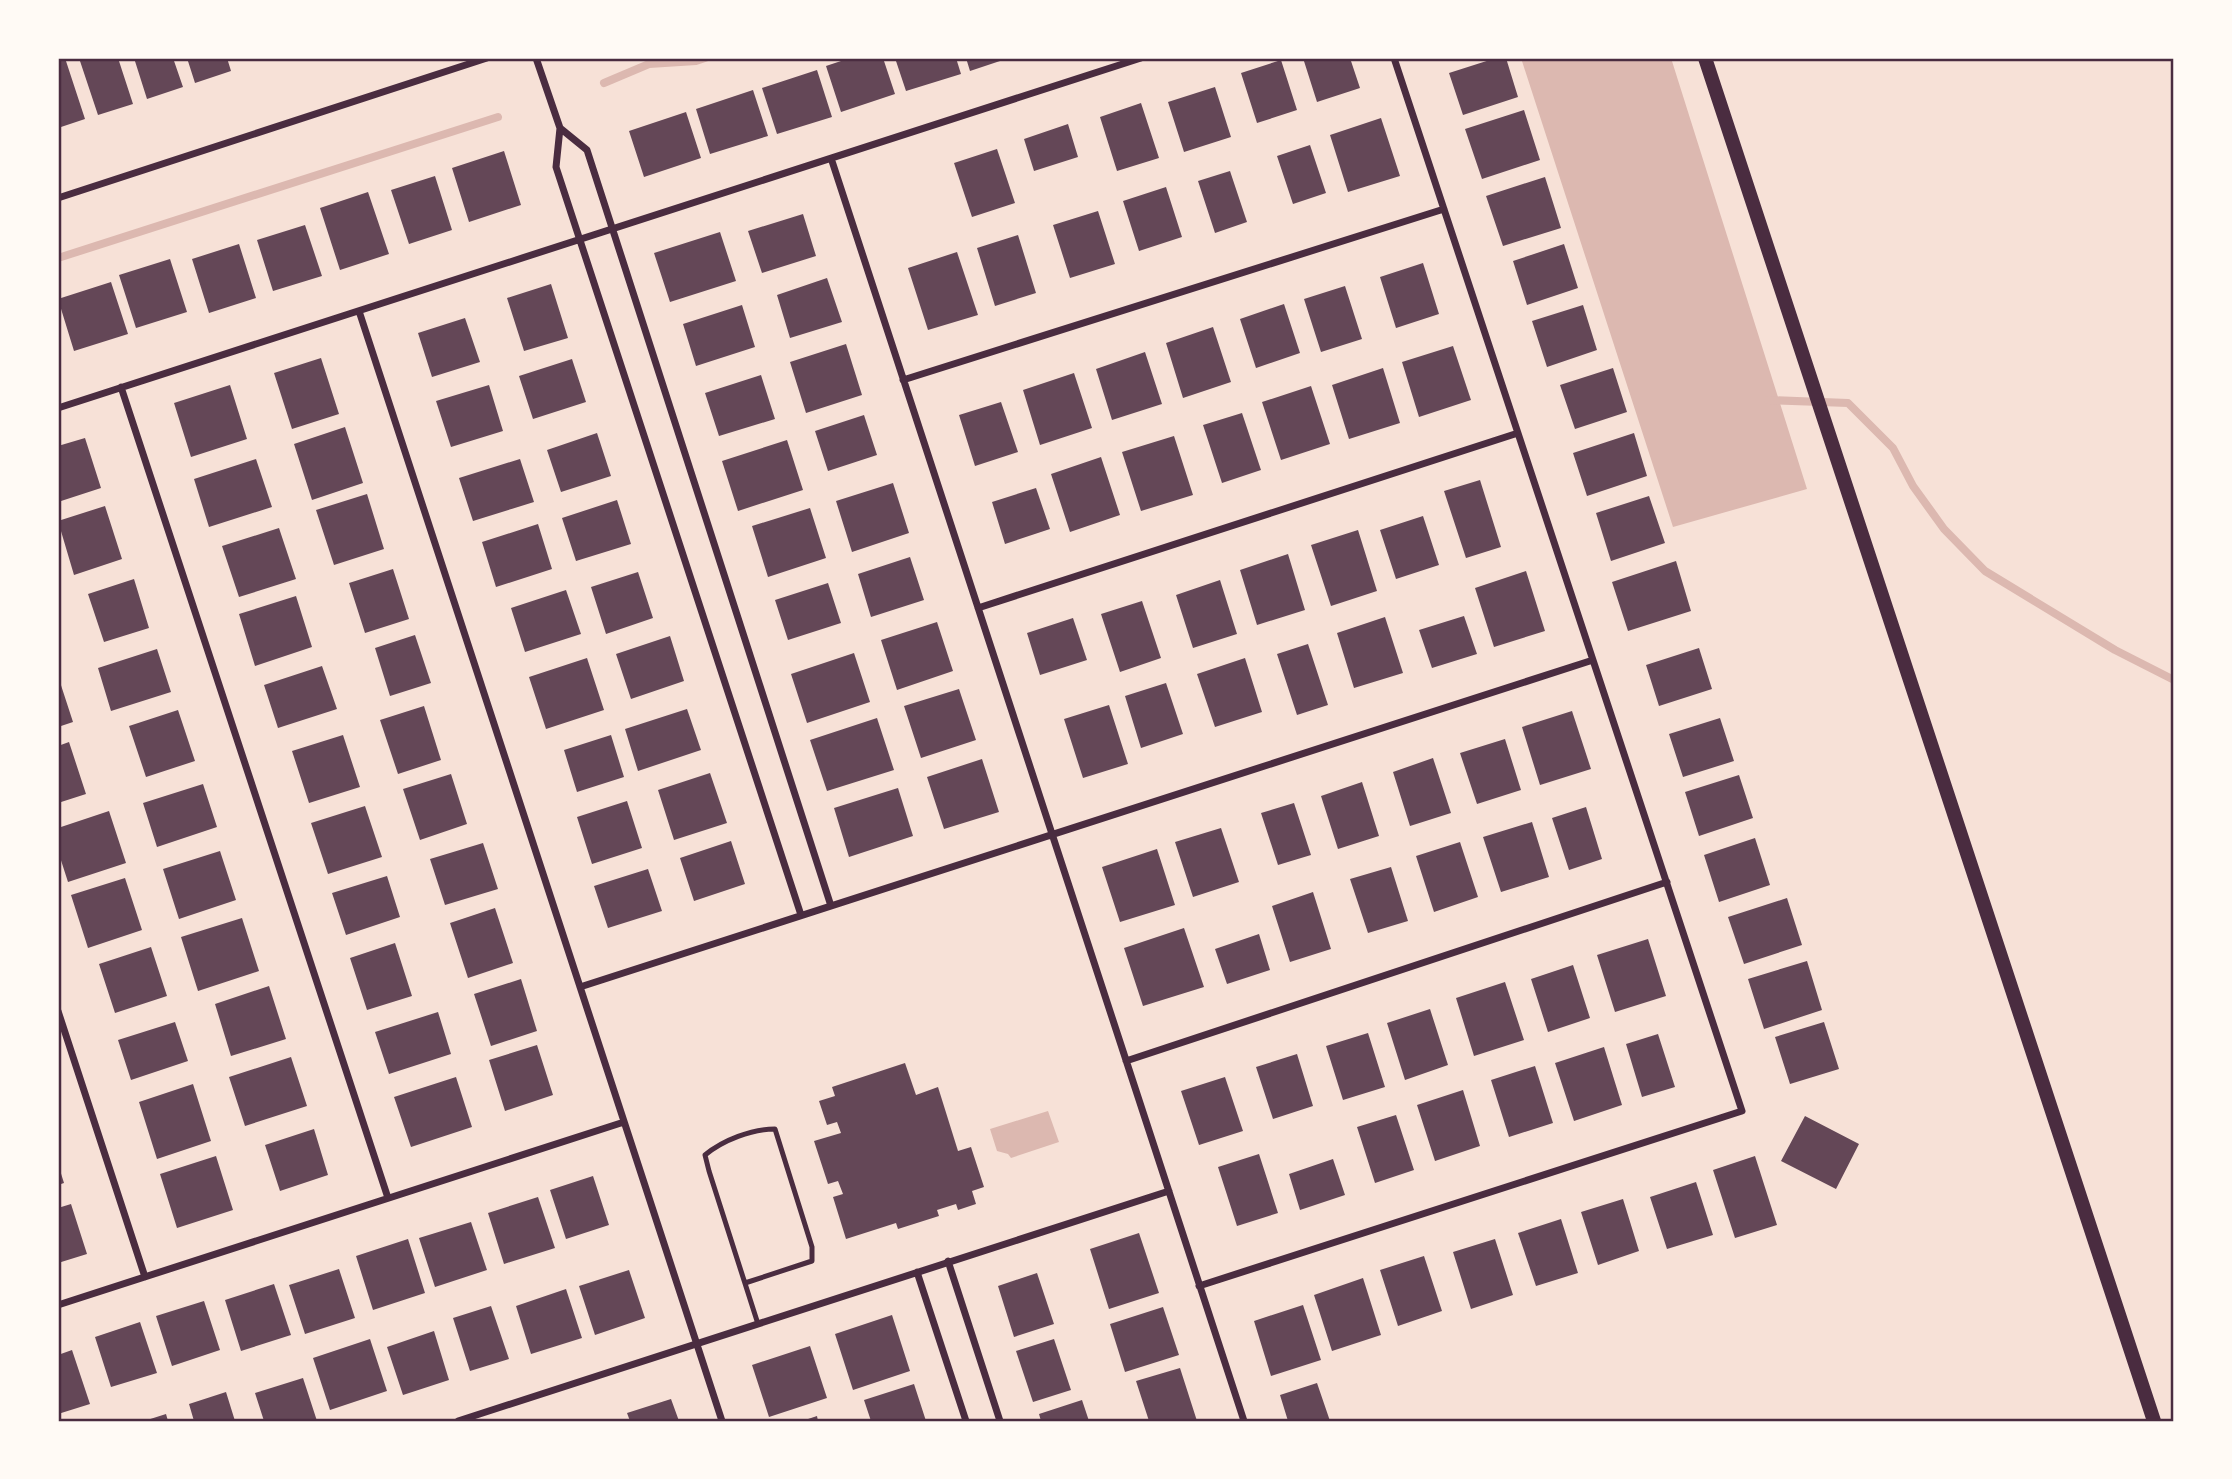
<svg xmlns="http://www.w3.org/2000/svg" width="2232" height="1479" viewBox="0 0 2232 1479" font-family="Cabin,sans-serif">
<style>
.water{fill:#dcb8b0}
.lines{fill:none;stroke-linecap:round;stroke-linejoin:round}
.stream{stroke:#dcb8b0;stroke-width:8}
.building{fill:#644757}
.service{stroke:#4a2c40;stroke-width:5}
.minor{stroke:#4a2c40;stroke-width:7}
.secondary{stroke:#4a2c40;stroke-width:14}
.neatline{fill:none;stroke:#4a2c40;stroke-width:2.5}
</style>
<rect width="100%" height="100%" fill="#f7e1d7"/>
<path class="water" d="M1521 58H1671L1807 489 1673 527Z
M1048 1111 1059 1142 1011 1158 1008 1154 997 1151 990 1129Z"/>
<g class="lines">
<path class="stream" d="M604 83 649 64 696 61 705 58
M58 258 498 117
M1768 400 1848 403 1893 448 1913 486 1944 529 1985 571 2115 650 2174 680"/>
</g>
<path class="building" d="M58 58H65L85 119 58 128Z
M79 58H118L133 104 98 115Z
M134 58H173L183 87 147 99Z
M187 58H227L231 71 195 83Z
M850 58H883L895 94 841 112 826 66Z
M895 58H956L961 74 906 91Z
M966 58H1009L970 71Z
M1303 58H1350L1360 88 1317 102Z
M1496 58H1506L1518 97 1463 115 1449 73Z
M1281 60 1297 110 1257 123 1241 73Z
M817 70 832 117 777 134 762 88Z
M1215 87 1231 137 1184 152 1168 102Z
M753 90 768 136 710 154 696 109Z
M1141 103 1159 158 1117 171 1100 117Z
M1524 110 1540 160 1482 179 1465 129Z
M686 112 701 158 644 177 629 131Z
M1381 118 1400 176 1348 192 1330 135Z
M1068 124 1078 157 1034 171 1024 139Z
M1310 145 1326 193 1293 204 1277 156Z
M997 149 1015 203 972 217 954 163Z
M504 151 521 205 469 222 452 168Z
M1230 171 1247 222 1215 233 1198 181Z
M435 176 452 230 409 244 391 190Z
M1545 177 1561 228 1503 246 1486 196Z
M1166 187 1182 237 1139 251 1123 201Z
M368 192 389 254 340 270 320 208Z
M1098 211 1115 264 1070 278 1053 225Z
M803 214 816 256 762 273 748 231Z
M305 225 322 276 273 291 257 240Z
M720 232 736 281 670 302 654 253Z
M1018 235 1036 293 995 306 977 248Z
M239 244 256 298 209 313 192 259Z
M1564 244 1578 288 1527 305 1513 261Z
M957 252 978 315 928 330 908 268Z
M170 259 187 312 136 328 119 275Z
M1423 263 1439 314 1396 328 1380 277Z
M827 278 842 322 790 338 777 295Z
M111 282 128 334 74 351 58 299Z
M551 284 568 338 524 351 507 298Z
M1345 286 1362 339 1321 352 1304 299Z
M1284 304 1300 353 1256 368 1240 319Z
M742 305 755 347 696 366 683 324Z
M1583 305 1597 350 1547 367 1532 321Z
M465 318 480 362 432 377 418 333Z
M1213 327 1231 382 1183 398 1166 343Z
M846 344 862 395 806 413 790 362Z
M1453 346 1471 400 1419 417 1402 362Z
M1145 352 1162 404 1112 420 1096 369Z
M321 358 339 414 292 429 274 373Z
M572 359 586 402 533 419 519 376Z
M1383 368 1400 423 1349 439 1332 385Z
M1613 368 1627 412 1575 429 1560 385Z
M1074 373 1092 428 1040 445 1023 390Z
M761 375 775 419 719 436 705 393Z
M230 385 247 439 191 457 174 403Z
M489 385 503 431 451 447 436 401Z
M1311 386 1330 444 1281 460 1262 402Z
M1001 402 1018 452 975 466 959 415Z
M1242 413 1261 470 1222 483 1203 425Z
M864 415 877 455 828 471 815 431Z
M345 427 363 483 312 500 294 444Z
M597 433 611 476 561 492 547 450Z
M1634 433 1647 476 1587 496 1573 453Z
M1174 436 1193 495 1141 511 1122 452Z
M85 438 101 488 58 502V446Z
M787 440 803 490 738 511 722 461Z
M1101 457 1120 515 1070 532 1051 474Z
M256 459 272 507 209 527 194 479Z
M520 459 534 502 473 521 459 478Z
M1480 480 1501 547 1466 558 1444 491Z
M893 483 909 533 852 552 836 501Z
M1036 488 1050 529 1005 544 992 502Z
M367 494 384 549 334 565 316 510Z
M1649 496 1665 543 1611 561 1596 513Z
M617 500 631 544 576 561 562 518Z
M105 506 122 559 74 575 58 521Z
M810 508 826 558 768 577 752 526Z
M1423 516 1439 565 1396 579 1380 530Z
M538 524 552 569 496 587 482 542Z
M279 528 296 579 239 597 222 546Z
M1358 530 1377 591 1331 606 1311 545Z
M1288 554 1305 610 1257 625 1240 570Z
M910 557 924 600 871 617 858 574Z
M1676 561 1691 611 1628 631 1612 582Z
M393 569 409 619 365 633 349 583Z
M1526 571 1545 631 1494 647 1475 588Z
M638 572 653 618 606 634 591 587Z
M134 579 149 628 104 642 88 594Z
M1220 580 1237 634 1193 648 1176 595Z
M828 583 841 623 788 640 775 600Z
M566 590 581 634 525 652 511 608Z
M296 596 312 647 255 666 239 614Z
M1142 601 1161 658 1120 672 1101 614Z
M1464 616 1477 654 1432 668 1419 630Z
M1385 617 1403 673 1354 688 1337 633Z
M1073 618 1087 660 1040 675 1027 633Z
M937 622 953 671 897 690 881 640Z
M415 635 431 683 390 696 375 648Z
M670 636 684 681 631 699 616 654Z
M1308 644 1328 705 1297 715 1277 654Z
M1699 648 1712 689 1659 706 1646 665Z
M157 649 171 692 111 711 98 668Z
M854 653 870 702 807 723 791 674Z
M587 658 604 710 546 729 529 677Z
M1245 658 1262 712 1215 727 1197 674Z
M322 666 337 709 278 728 264 685Z
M58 676 73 722 58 727Z
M1166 683 1183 734 1141 748 1125 696Z
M959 689 976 740 921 758 904 706Z
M1109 705 1128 764 1083 778 1064 719Z
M424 706 441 760 398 774 380 720Z
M687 709 701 750 638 771 625 729Z
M178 710 195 761 146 777 129 726Z
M1572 711 1591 769 1540 785 1522 727Z
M877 718 894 770 827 791 810 740Z
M1720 718 1734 761 1683 777 1669 734Z
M343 735 360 787 309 803 292 751Z
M611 735 624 777 577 792 564 750Z
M1505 739 1521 790 1477 804 1460 753Z
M69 742 86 794 58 803V746Z
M1433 758 1451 813 1410 826 1393 772Z
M982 759 999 812 944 829 927 777Z
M710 773 727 823 674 840 658 790Z
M451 774 467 824 420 840 403 789Z
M1739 775 1753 818 1699 836 1685 792Z
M1362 782 1379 836 1338 849 1321 796Z
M203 784 217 827 157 847 143 803Z
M898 788 913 836 849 857 834 808Z
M627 801 642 848 592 864 577 817Z
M1294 803 1311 855 1278 865 1261 813Z
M365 806 382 857 328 874 311 823Z
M1586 807 1602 859 1569 870 1552 818Z
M109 811 126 863 68 882 58 851V828Z
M1532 822 1549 877 1501 892 1483 837Z
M1221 828 1239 882 1193 897 1175 842Z
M1755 838 1770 885 1719 902 1704 855Z
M731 841 745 884 694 901 680 858Z
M1460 842 1478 897 1434 912 1416 856Z
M483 843 498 889 445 905 430 859Z
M1157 849 1175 905 1120 922 1102 867Z
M220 851 236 900 179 919 163 869Z
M1391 867 1408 921 1368 933 1350 879Z
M648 869 662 911 608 928 594 886Z
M387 876 400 917 346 935 332 893Z
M125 878 142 930 88 948 71 895Z
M1313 892 1331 949 1290 962 1272 906Z
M1787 898 1802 945 1744 964 1728 917Z
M495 908 513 963 468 978 450 923Z
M242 918 259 971 198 991 181 937Z
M1184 928 1204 987 1143 1006 1124 948Z
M1259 934 1270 970 1227 984 1215 949Z
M1648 939 1666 996 1615 1012 1597 955Z
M395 943 412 996 367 1010 350 958Z
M151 947 167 996 115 1013 99 964Z
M1807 961 1822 1010 1764 1029 1748 979Z
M1573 965 1590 1018 1548 1032 1531 979Z
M521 979 537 1031 491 1046 474 994Z
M1505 982 1524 1040 1474 1056 1456 998Z
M269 986 286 1039 231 1056 215 1004Z
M1430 1009 1448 1065 1405 1080 1387 1023Z
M438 1012 451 1054 389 1074 375 1032Z
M175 1022 188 1061 131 1080 118 1040Z
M1824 1022 1839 1069 1790 1084 1775 1037Z
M1368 1033 1385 1087 1343 1100 1326 1046Z
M1658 1034 1675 1087 1642 1097 1626 1044Z
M537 1045 553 1095 505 1111 489 1060Z
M1604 1047 1622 1105 1574 1121 1555 1063Z
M1297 1054 1313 1106 1273 1119 1256 1067Z
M291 1057 307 1106 245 1126 229 1077Z
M905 1063 916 1095 938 1087 958 1151 971 1147 984 1187 972 1191 976 1204 958 1210 956 1204 937 1210 939 1216 898 1229 896 1223 846 1239 833 1197 843 1194 838 1181 828 1184 814 1141 841 1133 837 1122 827 1125 819 1101 835 1096 832 1087Z
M1535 1066 1553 1123 1509 1137 1491 1080Z
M456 1077 472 1127 411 1147 394 1097Z
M1225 1077 1243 1131 1199 1145 1181 1091Z
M193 1084 211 1141 157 1159 139 1102Z
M1463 1090 1480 1146 1435 1161 1417 1105Z
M1396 1115 1414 1170 1375 1183 1357 1127Z
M1805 1116 1859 1144 1836 1189 1781 1161Z
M314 1129 328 1175 280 1191 265 1145Z
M1259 1154 1278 1213 1237 1226 1218 1167Z
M216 1156 233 1210 177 1228 160 1174Z
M1755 1156 1777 1225 1735 1238 1713 1170Z
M1333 1159 1345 1195 1300 1210 1289 1174Z
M58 1164 64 1183 58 1185Z
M593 1176 609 1225 566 1239 550 1190Z
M1696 1182 1713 1235 1667 1249 1650 1197Z
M538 1197 555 1248 504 1264 488 1213Z
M1623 1199 1639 1251 1598 1265 1581 1212Z
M71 1204 87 1254 58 1263V1208Z
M1561 1219 1578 1273 1536 1286 1518 1233Z
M471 1222 487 1270 435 1287 419 1238Z
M1139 1233 1159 1293 1109 1309 1090 1249Z
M408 1239 425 1293 373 1310 356 1256Z
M1495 1239 1513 1295 1471 1309 1453 1252Z
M1424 1256 1442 1311 1398 1326 1380 1270Z
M339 1269 355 1318 305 1334 289 1285Z
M629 1270 645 1318 595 1335 579 1286Z
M1037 1273 1054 1324 1014 1337 998 1286Z
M1363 1278 1381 1335 1332 1351 1314 1295Z
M274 1284 291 1335 241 1351 225 1300Z
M566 1289 582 1338 531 1354 516 1306Z
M204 1301 220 1350 172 1366 156 1316Z
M1303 1305 1321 1360 1271 1376 1254 1321Z
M491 1306 509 1359 470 1371 453 1318Z
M1163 1307 1179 1355 1125 1372 1110 1324Z
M892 1315 910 1371 853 1390 835 1334Z
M140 1322 157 1373 111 1387 95 1337Z
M434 1331 449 1380 403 1395 387 1347Z
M370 1339 387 1391 330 1410 313 1358Z
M1054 1339 1071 1390 1033 1402 1016 1351Z
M810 1346 827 1398 769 1417 752 1365Z
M72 1350 90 1404 58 1414V1355Z
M1180 1368 1197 1421H1149L1136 1381Z
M303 1378 317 1421H264L255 1393Z
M1317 1383 1330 1421H1288L1280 1395Z
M914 1384 926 1421H871L864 1400Z
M226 1392 235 1421H194L189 1404Z
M671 1399 679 1421H630L627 1413Z
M1082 1400 1089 1421H1041L1039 1414Z
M166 1414 168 1421H144Z
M817 1416 818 1421H802Z"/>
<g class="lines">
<path class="service" d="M745 1283 812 1261V1247L775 1129C752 1129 723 1140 705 1155L709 1171 758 1324"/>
<path class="minor" d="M536 58 560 128 556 167 801 915
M560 128 587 150 831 906
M831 158 1244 1421
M58 198 487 58
M359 311 722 1421
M903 380 1444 209
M121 387 388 1198
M58 408 1141 58
M978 608 1518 433
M580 987 1593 660
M58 1011 145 1277
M1126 1061 1667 882
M948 1261 1000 1421
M917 1272 966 1421
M1199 1286 1742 1111 1394 58
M58 1305 624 1122
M458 1421 1169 1191"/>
<path class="secondary" d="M1705 58 2154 1421"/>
</g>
<rect width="2232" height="1479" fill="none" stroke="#fffaf5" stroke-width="119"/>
<rect x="60" y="60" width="2112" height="1360" class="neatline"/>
</svg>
